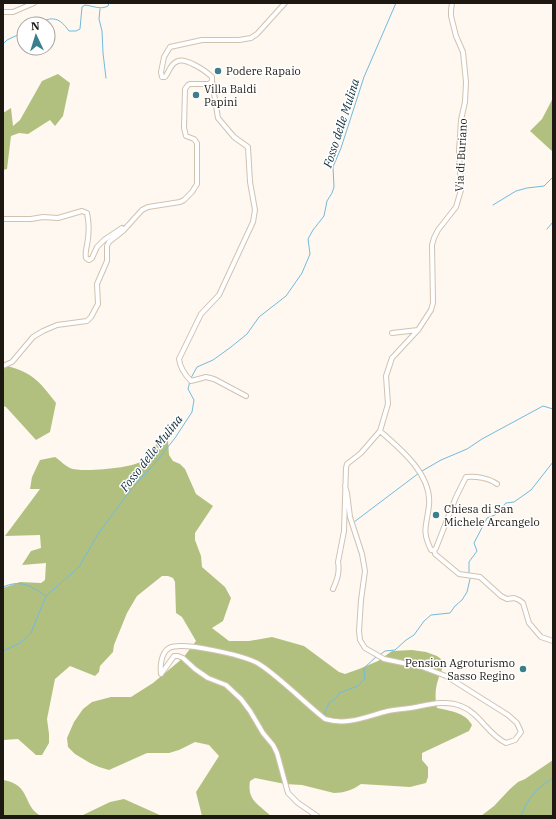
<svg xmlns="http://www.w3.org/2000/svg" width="556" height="819" viewBox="0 0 556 819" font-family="'IBM Plex Serif',serif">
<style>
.forest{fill:#b2c07f}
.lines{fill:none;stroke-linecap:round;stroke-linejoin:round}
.stream{stroke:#73badf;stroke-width:1}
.minor-casing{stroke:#d1c2b0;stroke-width:6}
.minor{stroke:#fff;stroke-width:4}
.poi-dot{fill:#3a808c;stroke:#fff;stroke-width:1.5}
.labels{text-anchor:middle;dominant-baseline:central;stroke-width:3;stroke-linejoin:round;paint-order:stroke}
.poi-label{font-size:11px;fill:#1e1812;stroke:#fff;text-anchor:start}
.street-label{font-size:11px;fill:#1e1812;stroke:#fff}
.water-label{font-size:12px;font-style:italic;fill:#0c2d3d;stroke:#fff}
</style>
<rect width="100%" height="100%" fill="#fef8f0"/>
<path class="forest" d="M58 74 70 83 63 116 55 126 50 120 28 134 19 133 11 136 7 169 3 170V113L11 108 13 126 20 120 42 81Z
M553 98V152L530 131 542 119Z
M7 366C32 372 41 383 56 403L50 432 36 440 6 407 3 406V367Z
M164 437 168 440 169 455 173 461 180 464 185 469 196 494 213 506 195 533V540L201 556 202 567 225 587 231 598 223 621 212 628 229 641H249L272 637 304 646 339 672 345 674 359 669 378 661 392 651 412 650 426 652 437 656 445 662C438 679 433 689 437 708 450 711 465 712 472 725L469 731 422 753V760L428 767V777L426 783 410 787 361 784C353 790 343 793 334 793L302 785 285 784 255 778 250 781C247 800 258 804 271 816H202L196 792 219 756 209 745 195 742 179 750 169 753H147L109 770 99 767 90 763 75 754 68 747 67 738 74 722 83 709 92 702 111 697H131L153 683 183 658 196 641 182 617 176 613 175 582 173 578 168 576H162L137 596 127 613 114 645 113 652 100 666 99 672 95 676 70 666 55 679 47 719 49 734V743L42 755H36L18 739 3 740V588L20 582 41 583 45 580 46 563 22 565 31 551 41 548 40 535 5 536 40 489H30L32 477 40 460 55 457C60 460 65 466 70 468 81 473 135 468 144 460 152 453 155 443 164 437Z
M553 760V816H481L494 806 510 789 518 782 525 779Z
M3 780C32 785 22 806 41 816H3Z
M124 799 162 816H81L110 802Z"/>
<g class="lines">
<path class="stream" d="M100 9 99 19 102 31 103 53 106 78
M38 24C52 15 60 18 69 31H76L80 29 82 7 85 5C93 6 101 10 108 6L109 3
M3 44 7 40 24 32
M3 162V169
M493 205 516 191 527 188 544 186 553 177
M547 229 553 222
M191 378 197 367 213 360 231 347 247 334 259 317 286 296 302 273 310 254 308 239 313 230 324 216 327 201 332 193 334 187 333 167 341 148 364 77 396 3
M422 471 441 460 467 449 482 439 543 406 553 409
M354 522 419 473
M469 573V562L477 551 474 543 487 518 495 515 506 503 514 502 531 490 553 462
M3 587C21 579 31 586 46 596
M3 651 20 643 31 633 46 596 79 567 98 534 132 488 156 462 175 438 192 412 194 400 188 389 190 381
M381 654 385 651 395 650 406 640 414 635 424 621 431 615 450 613 455 606 462 600 467 592 470 579
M324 715 329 703 337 697 339 693 358 686 365 678 364 668 376 657
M521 816C528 797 536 789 553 778"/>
<defs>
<path id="minor" d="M3 12H13L34 3
M212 81 218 118 234 137 248 147 250 182 255 210 253 222 219 295 201 314 179 359C180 367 185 375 191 381L206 377 214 379 246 396
M3 219H31L43 217 58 218 82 211 87 213C89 222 89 235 87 245 86 249 85 253 86 258L89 260 92 258 97 247 104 240 122 228
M392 333 418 330
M3 366 12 362 33 337 43 331 57 325 87 321 91 317 98 304 97 284 107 261V246L109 242 123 231 142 210 148 207 180 202 184 200 192 192 197 184V143L194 139 186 136 184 128 185 89 188 85 190 84H209L212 81V77C206 71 184 56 176 62 170 65 169 72 165 77H162L161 72 164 57 170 47 202 40H239L251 38 257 34 285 3
M380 431C401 449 432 475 429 505 427 526 421 529 431 550H434L435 554 459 574 480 577 501 596 507 599 514 598 519 600 523 603 529 623 541 637 553 641
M434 550 436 548 456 497 466 477C476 476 489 478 497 484
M333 589C337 580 340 572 338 562L344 531 346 468 347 464 361 453 380 431 388 404 386 376 392 358 418 330 431 310 433 303 432 245 434 238 438 230 456 207 461 190 459 151 461 120 465 102 466 82 463 52 456 36 451 16V10L452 3
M161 674C160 666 161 653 169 648 183 641 246 656 259 664 272 672 283 683 295 693 305 702 315 711 325 719 348 726 367 716 388 711 398 709 407 709 416 707 431 704 447 700 461 706 480 713 488 735 506 743L515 740 521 732 517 723 508 715 446 676 422 667 384 659 365 648 360 640 359 631 361 600 365 571 362 554 350 517 347 493 345 486
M161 674 174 656H178L183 658 195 669 208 678 226 685 241 699 250 711 263 733 273 745 277 753 288 793 298 803 317 816"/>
</defs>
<use href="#minor" class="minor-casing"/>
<use href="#minor" class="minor"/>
</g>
<g class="poi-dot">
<circle cx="218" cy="71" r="4"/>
<circle cx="196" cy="95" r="4"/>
<circle cx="436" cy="515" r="4"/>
<circle cx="523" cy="669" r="4"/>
</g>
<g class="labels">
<g class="poi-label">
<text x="226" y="71">Podere Rapaio</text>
<text x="204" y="89">Villa Baldi<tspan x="204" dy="13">Papini</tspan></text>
<text x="444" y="509">Chiesa di San<tspan x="444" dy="13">Michele Arcangelo</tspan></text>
<text x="515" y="663" text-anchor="end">Pension Agroturismo<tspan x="515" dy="13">Sasso Regino</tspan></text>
</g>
<g class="street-label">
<text transform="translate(461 155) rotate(-87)">Via di Buriano</text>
</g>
<g class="water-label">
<text transform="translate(341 123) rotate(-72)">Fosso delle Mulina</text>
<text transform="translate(151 453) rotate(-52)">Fosso delle Mulina</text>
</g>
</g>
<rect width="556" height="819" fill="none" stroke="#1e1812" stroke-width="8"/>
<g transform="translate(36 36) rotate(356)"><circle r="19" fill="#ffffff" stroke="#a5a3a0"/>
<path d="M0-3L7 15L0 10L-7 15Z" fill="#3a808c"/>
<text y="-6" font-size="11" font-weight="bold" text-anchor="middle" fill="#1e1812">N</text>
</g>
</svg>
